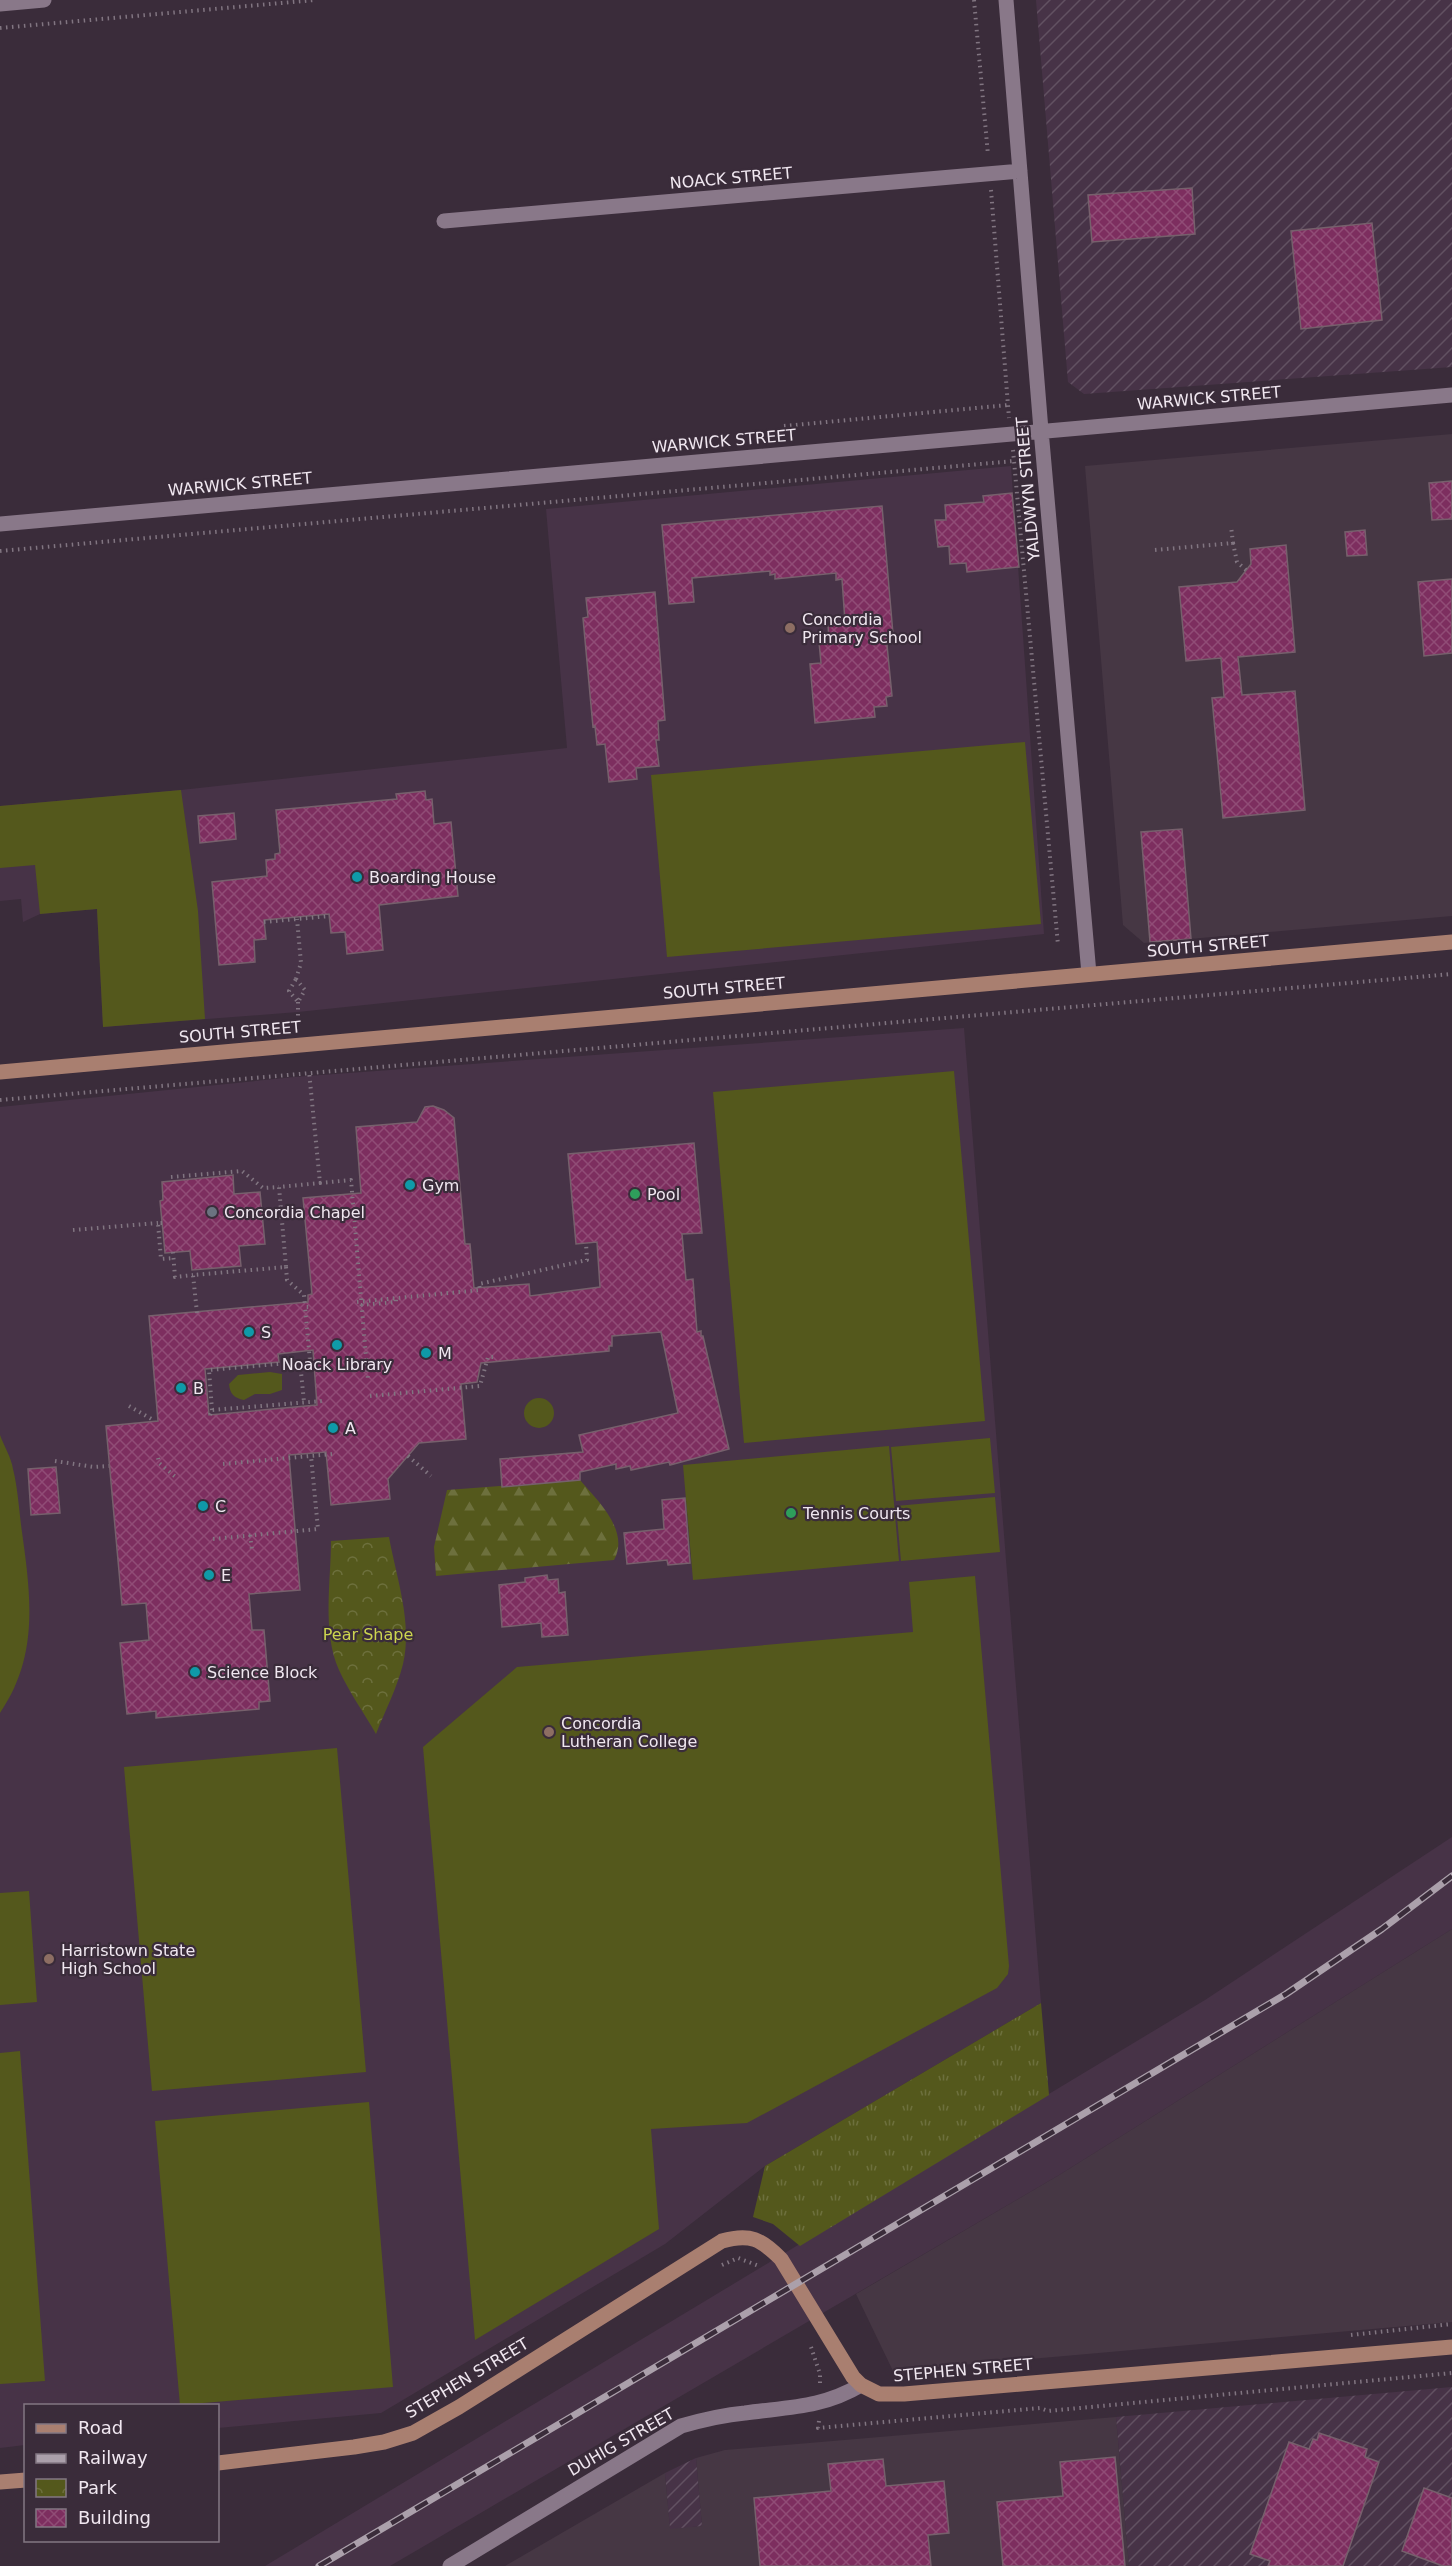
<svg xmlns="http://www.w3.org/2000/svg" width="1452" height="2566" viewBox="0 0 1452 2566" font-family="'DejaVu Sans',sans-serif">
<style>
.commercial{fill:#463744}
.industrial{fill:url(#industrial-furrows)}
.built{fill:#473347}
.grass{fill:url(#grass-tufts)}
.forest{fill:url(#forest-firs)}
.park{fill:url(#park-crowns)}
.garden{fill:#54581c}
.building{fill:url(#building-cross-hatch);stroke:#76606c;stroke-width:1.5;fill-rule:evenodd}
.lines{fill:none;stroke-linecap:round;stroke-linejoin:round}
.path{stroke:#817581;stroke-width:4;stroke-dasharray:1.5 4.5;stroke-linecap:butt}
.street{stroke:#897889;stroke-width:15}
.secondary{stroke:#a97f70;stroke-width:15}
.rail-casing{stroke:#aba0ab;stroke-width:7}
.rail{stroke:#3a2c3a;stroke-width:4.5;stroke-dasharray:14;stroke-linecap:butt}
.education-dot{fill:#8d6e63;stroke:#3a2c3a;stroke-width:2}
.culture-dot{fill:#0f9aa8;stroke:#3a2c3a;stroke-width:2}
.leisure-dot{fill:#2e9e5b;stroke:#3a2c3a;stroke-width:2}
.worship-dot{fill:#6b7280;stroke:#3a2c3a;stroke-width:2}
.labels{text-anchor:middle;dominant-baseline:central;stroke-width:4.5;stroke-linejoin:round;paint-order:stroke}
.street-label{font-size:16px;fill:#f0e7f0;stroke:#3a2c3a}
.poi-label{font-size:16px;fill:#f0e7f0;stroke:#3a2c3a;text-anchor:start}
.park-label{font-size:16px;fill:#ccd44f;stroke:#3a2c3a}
</style>
<defs>
<pattern id="industrial-furrows" width="10" height="10" patternUnits="userSpaceOnUse" patternTransform="scale(1.5)"><rect width="10" height="10" fill="#473347"/><path d="M-1 1l2-2M0 10L10 0M9 11l2-2" fill="none" stroke="#625162"/></pattern>
<pattern id="grass-tufts" width="24" height="20" patternUnits="userSpaceOnUse" patternTransform="scale(1.5)"><rect width="24" height="20" fill="#54581c"/><path d="M3 7l-1-3M5 7V3M7 7l1-3M15 17l-1-3M17 17v-4M19 17l1-3" fill="none" stroke="#6d703d"/></pattern>
<pattern id="forest-firs" width="22" height="20" patternUnits="userSpaceOnUse" patternTransform="scale(1.5)"><rect width="22" height="20" fill="#54581c"/><path d="M5 1l3.5 6h-7zM16 11l3.5 6h-7z" fill="#6d703d"/></pattern>
<pattern id="park-crowns" width="20" height="18" patternUnits="userSpaceOnUse" patternTransform="scale(1.5)"><rect width="20" height="18" fill="#54581c"/><path d="M2 6a3 3 0 1 1 6 0M12 15a3 3 0 1 1 6 0" fill="none" stroke="#6d703d"/></pattern>
<pattern id="building-cross-hatch" width="8" height="8" patternUnits="userSpaceOnUse" patternTransform="scale(1.5)"><rect width="8" height="8" fill="#7d2e5f"/><path d="M0 0l8 8M0 8l8-8" fill="none" stroke="#904c76"/></pattern>
</defs>
<rect width="100%" height="100%" fill="#3a2c3a"/>
<path class="commercial" d="M1452 434V916L1144 943 1123 925 1085 466Z
M1452 1929V2322L893 2371 856 2294 1059 2175Z
M1116 2417 1129 2566H505L665 2473 670 2528 702 2526 696 2458 725 2450Z"/>
<path class="industrial" d="M1036 0H1452V367L1084 394 1068 382Z
M1452 2387V2566H1129L1116 2417Z
M696 2458 702 2526 670 2529 665 2473Z"/>
<path class="built" d="M1011 466 1044 934 298 1012 103 1027 97 909 40 914 23 922 21 899 0 901V806L181 790 567 748 546 509Z
M964 1028 1041 2003 765 2166 665 2244 381 2413 218 2428V2406H26L25 2445 0 2448V1107L294 1077Z
M1452 1837V1929L1059 2175 390 2566H265L1205 2000Z"/>
<path class="grass" d="M1041 2003 1049 2095 800 2246 773 2224 753 2217 765 2166Z"/>
<path class="forest" d="M580 1480C598 1501 630 1531 614 1560L436 1576 434 1547 447 1490Z"/>
<path class="park" d="M389 1537C396 1576 413 1624 403 1664 397 1688 385 1711 376 1734 364 1713 349 1692 339 1670 322 1631 331 1582 331 1541Z"/>
<path class="garden" d="M1025 742 1041 924 667 957 651 775Z
M181 790 198 911 205 1019 103 1027 97 909 40 914 35 865 0 868V806Z
M954 1071 985 1421 744 1443 713 1092Z
M270 1372 282 1374V1390L270 1394H255L244 1400C234 1398 230 1394 229 1384L238 1375Z
M524 1413a15 15 0 1 1 30 0a15 15 0 1 1-30 0Z
M0 1435C4 1446 11 1457 13 1469 18 1489 19 1511 22 1532 31 1597 39 1656 0 1713Z
M990 1438 995 1493 896 1501 891 1447Z
M889 1446 899 1561 693 1580 683 1465Z
M995 1497 1000 1552 901 1561 896 1506Z
M975 1576 1009 1966 1008 1974 997 1988 747 2123 651 2129 659 2229 475 2340 423 1747 517 1667 913 1632 909 1582Z
M337 1748 366 2072 152 2091 124 1767Z
M29 1891 37 2002 0 2005V1893Z
M20 2051 45 2381 0 2384V2053Z
M369 2102 393 2387 180 2405 155 2121Z"/>
<path class="building" d="M1192 188 1195 234 1092 242 1088 195Z
M1372 223 1382 320 1301 329 1291 231Z
M1452 481V519L1432 520 1429 483Z
M1012 493 1019 567 967 572 966 563 950 564 949 546 938 547 935 520H946L945 505 984 502 983 496Z
M882 506 893 634 886 635 892 696 886 697 887 706 874 707 875 717 815 723 810 664 821 663 819 642 829 641 828 624 845 622 842 579 836 580V573L775 579V574L770 575V571L692 578 694 602 669 604 662 525Z
M1365 530 1367 555 1347 556 1345 532Z
M1286 545 1295 652 1238 657 1242 695 1295 691 1305 810 1223 818 1212 698 1224 697 1221 658 1186 661 1179 587 1237 582 1251 564 1250 549Z
M1452 579V653L1424 656 1418 582Z
M655 592 665 720 658 721 659 740H656L659 766 636 768 637 779 609 782 605 744 597 745 595 726 593 727 583 618 588 617 586 598Z
M425 791 426 800 432 799 434 824 451 822 458 896 379 905 383 950 347 954 345 932 331 933 329 914 264 920 266 939 254 940 255 962 219 965 212 882 267 876 266 860 275 859V854L280 853 276 810 397 799 396 794Z
M234 813 236 839 200 843 198 816Z
M1182 829 1191 939 1150 942 1141 832Z
M433 1106 444 1110 454 1118 465 1244H470L474 1288 529 1284 530 1296 600 1287 597 1242 576 1244 568 1154 694 1143 702 1233 682 1234 686 1280 693 1279 697 1332 701 1331V1336H703L729 1449 670 1465 669 1462 631 1470 630 1466 616 1469V1464L580 1472V1480L502 1487 500 1459 583 1452 579 1435 678 1413 661 1332 612 1336V1346H609V1351L481 1363 477 1382 461 1384 466 1439 419 1443 388 1479 390 1499 331 1505 326 1452 289 1455 300 1590 249 1594 252 1630H264L270 1701 259 1702V1709L156 1718V1711L127 1714 120 1643 149 1640 146 1603 122 1605 106 1426 158 1421 149 1316 308 1302V1295L312 1294 303 1198 361 1193 356 1127 417 1122 425 1107ZM313 1350 317 1405 209 1415 205 1369 279 1362 278 1354Z
M233 1175 234 1194 260 1192 265 1244 239 1246 241 1266 192 1270 190 1251 165 1253 160 1201 163 1200 162 1182Z
M56 1467 60 1513 31 1515 28 1469Z
M685 1498 690 1563 668 1565 667 1560 627 1564 624 1533 664 1529 662 1500Z
M547 1575 548 1580 558 1579 559 1593 565 1592 568 1635 542 1637 541 1623 502 1627 499 1585 525 1582V1578Z
M1319 2433 1367 2449 1365 2457 1379 2462 1343 2566H1268L1270 2561 1250 2554 1289 2442 1309 2449 1313 2439 1317 2440Z
M1115 2457 1125 2566H1003L997 2502 1063 2496 1060 2462Z
M883 2459 886 2486 944 2481 949 2533 928 2535 931 2566H760L754 2498 831 2491 828 2464Z
M1424 2488 1452 2498V2566H1443L1402 2551Z"/>
<g class="lines">
<path class="path" d="M974 0 988 155
M0 28 315 0
M991 190 1009 418
M784 426 1008 405
M1013 450 1058 945
M1233 543 1237 562 1246 570
M1155 550 1233 543 1231 526
M0 551 1014 461
M264 922 330 916
M296 979 301 963 297 919
M296 979 305 990 298 1002 289 991Z
M298 1002V1023
M0 1100 1452 974
M171 1177 242 1171 263 1188 279 1187
M320 1183 351 1180 368 1380
M162 1223H158L161 1259 174 1258
M73 1230 158 1223
M173 1252 175 1277 193 1275
M286 1267 287 1280 304 1295 305 1307
M357 1302 480 1290 479 1284 587 1260 586 1243
M361 1305 396 1302V1297
M197 1313 193 1275 286 1267 279 1187 320 1183 309 1071
M300 1362 310 1361 305 1307H309
M370 1396 480 1386 488 1357H493
M129 1406 155 1421
M212 1410 209 1370 300 1362 304 1402
M210 1415 212 1410 322 1401
M408 1456 431 1476
M158 1458 159 1463 178 1479
M55 1461 94 1467 109 1466
M223 1464 332 1454
M250 1535 252 1550
M213 1539 318 1529 311 1456
M722 2265 738 2258 759 2266
M1351 2335 1452 2324
M811 2347 820 2374V2383
M819 2421 818 2428 1040 2408 1048 2411 1452 2373"/>
<path class="street" d="M1006 0 1041 430 1089 974
M0 4 44 0
M444 221 1020 171
M0 524 1452 395
M450 2566 681 2426C702 2420 723 2415 745 2413 788 2407 822 2408 861 2385"/>
<path class="secondary" d="M0 1072 1452 942
M218 2463 354 2447 384 2442 413 2433 459 2407 722 2241C750 2233 761 2239 781 2259L853 2377 861 2385 879 2394H904L1452 2347
M0 2482 26 2480"/>
<defs>
<path id="rail" d="M319 2566 1286 1994 1382 1929 1452 1876"/>
</defs>
<use href="#rail" class="rail-casing"/>
<use href="#rail" class="rail"/>
</g>
<g class="education-dot">
<circle cx="790" cy="628" r="6"/>
<circle cx="549" cy="1732" r="6"/>
<circle cx="49" cy="1959" r="6"/>
</g>
<g class="culture-dot">
<circle cx="357" cy="877" r="6"/>
<circle cx="410" cy="1185" r="6"/>
<circle cx="249" cy="1332" r="6"/>
<circle cx="337" cy="1345" r="6"/>
<circle cx="426" cy="1353" r="6"/>
<circle cx="181" cy="1388" r="6"/>
<circle cx="333" cy="1428" r="6"/>
<circle cx="203" cy="1506" r="6"/>
<circle cx="209" cy="1575" r="6"/>
<circle cx="195" cy="1672" r="6"/>
</g>
<g class="leisure-dot">
<circle cx="635" cy="1194" r="6"/>
<circle cx="791" cy="1513" r="6"/>
</g>
<circle class="worship-dot" cx="212" cy="1212" r="6"/>
<g class="labels">
<g class="street-label">
<text transform="translate(731 178) rotate(-5)">NOACK STREET</text>
<text transform="translate(1209 398) rotate(-5)">WARWICK STREET</text>
<text transform="translate(724 441) rotate(-5)">WARWICK STREET</text>
<text transform="translate(240 484) rotate(-5)">WARWICK STREET</text>
<text transform="translate(1028 489) rotate(-95)">YALDWYN STREET</text>
<text transform="translate(1208 946) rotate(-5)">SOUTH STREET</text>
<text transform="translate(724 988) rotate(-5)">SOUTH STREET</text>
<text transform="translate(240 1032) rotate(-5)">SOUTH STREET</text>
<text transform="translate(963 2370) rotate(-5)">STEPHEN STREET</text>
<text transform="translate(467 2378) rotate(-31)">STEPHEN STREET</text>
<text transform="translate(621 2442) rotate(-30)">DUHIG STREET</text>
</g>
<g class="poi-label">
<text x="802" y="619">Concordia<tspan x="802" dy="18">Primary School</tspan></text>
<text x="369" y="877">Boarding House</text>
<text x="422" y="1185">Gym</text>
<text x="647" y="1194">Pool</text>
<text x="224" y="1212">Concordia Chapel</text>
<text x="261" y="1332">S</text>
<text x="438" y="1353">M</text>
<text x="337" y="1364" text-anchor="middle">Noack Library</text>
<text x="193" y="1388">B</text>
<text x="345" y="1428">A</text>
<text x="215" y="1506">C</text>
<text x="803" y="1513">Tennis Courts</text>
<text x="221" y="1575">E</text>
<text x="207" y="1672">Science Block</text>
<text x="561" y="1723">Concordia<tspan x="561" dy="18">Lutheran College</tspan></text>
<text x="61" y="1950">Harristown State<tspan x="61" dy="18">High School</tspan></text>
</g>
<g class="park-label">
<text x="368" y="1634">Pear Shape</text>
</g>
</g>
<rect x="24" y="2404" width="195" height="138" fill="#3a2c3a" stroke="#837783" stroke-width="1.5"/>
<rect x="36" y="2424" width="30" height="9" fill="#a97f70" stroke="#837783" stroke-width="1.5"/>
<text x="78" y="2434" font-size="18" fill="#f0e7f0">Road</text>
<rect x="36" y="2454" width="30" height="9" fill="#aba0ab" stroke="#837783" stroke-width="1.5"/>
<text x="78" y="2464" font-size="18" fill="#f0e7f0">Railway</text>
<rect x="36" y="2479" width="30" height="18" fill="url(#park-crowns)" stroke="#837783" stroke-width="1.5"/>
<text x="78" y="2494" font-size="18" fill="#f0e7f0">Park</text>
<rect x="36" y="2509" width="30" height="18" fill="url(#building-cross-hatch)" stroke="#837783" stroke-width="1.5"/>
<text x="78" y="2524" font-size="18" fill="#f0e7f0">Building</text>
</svg>
